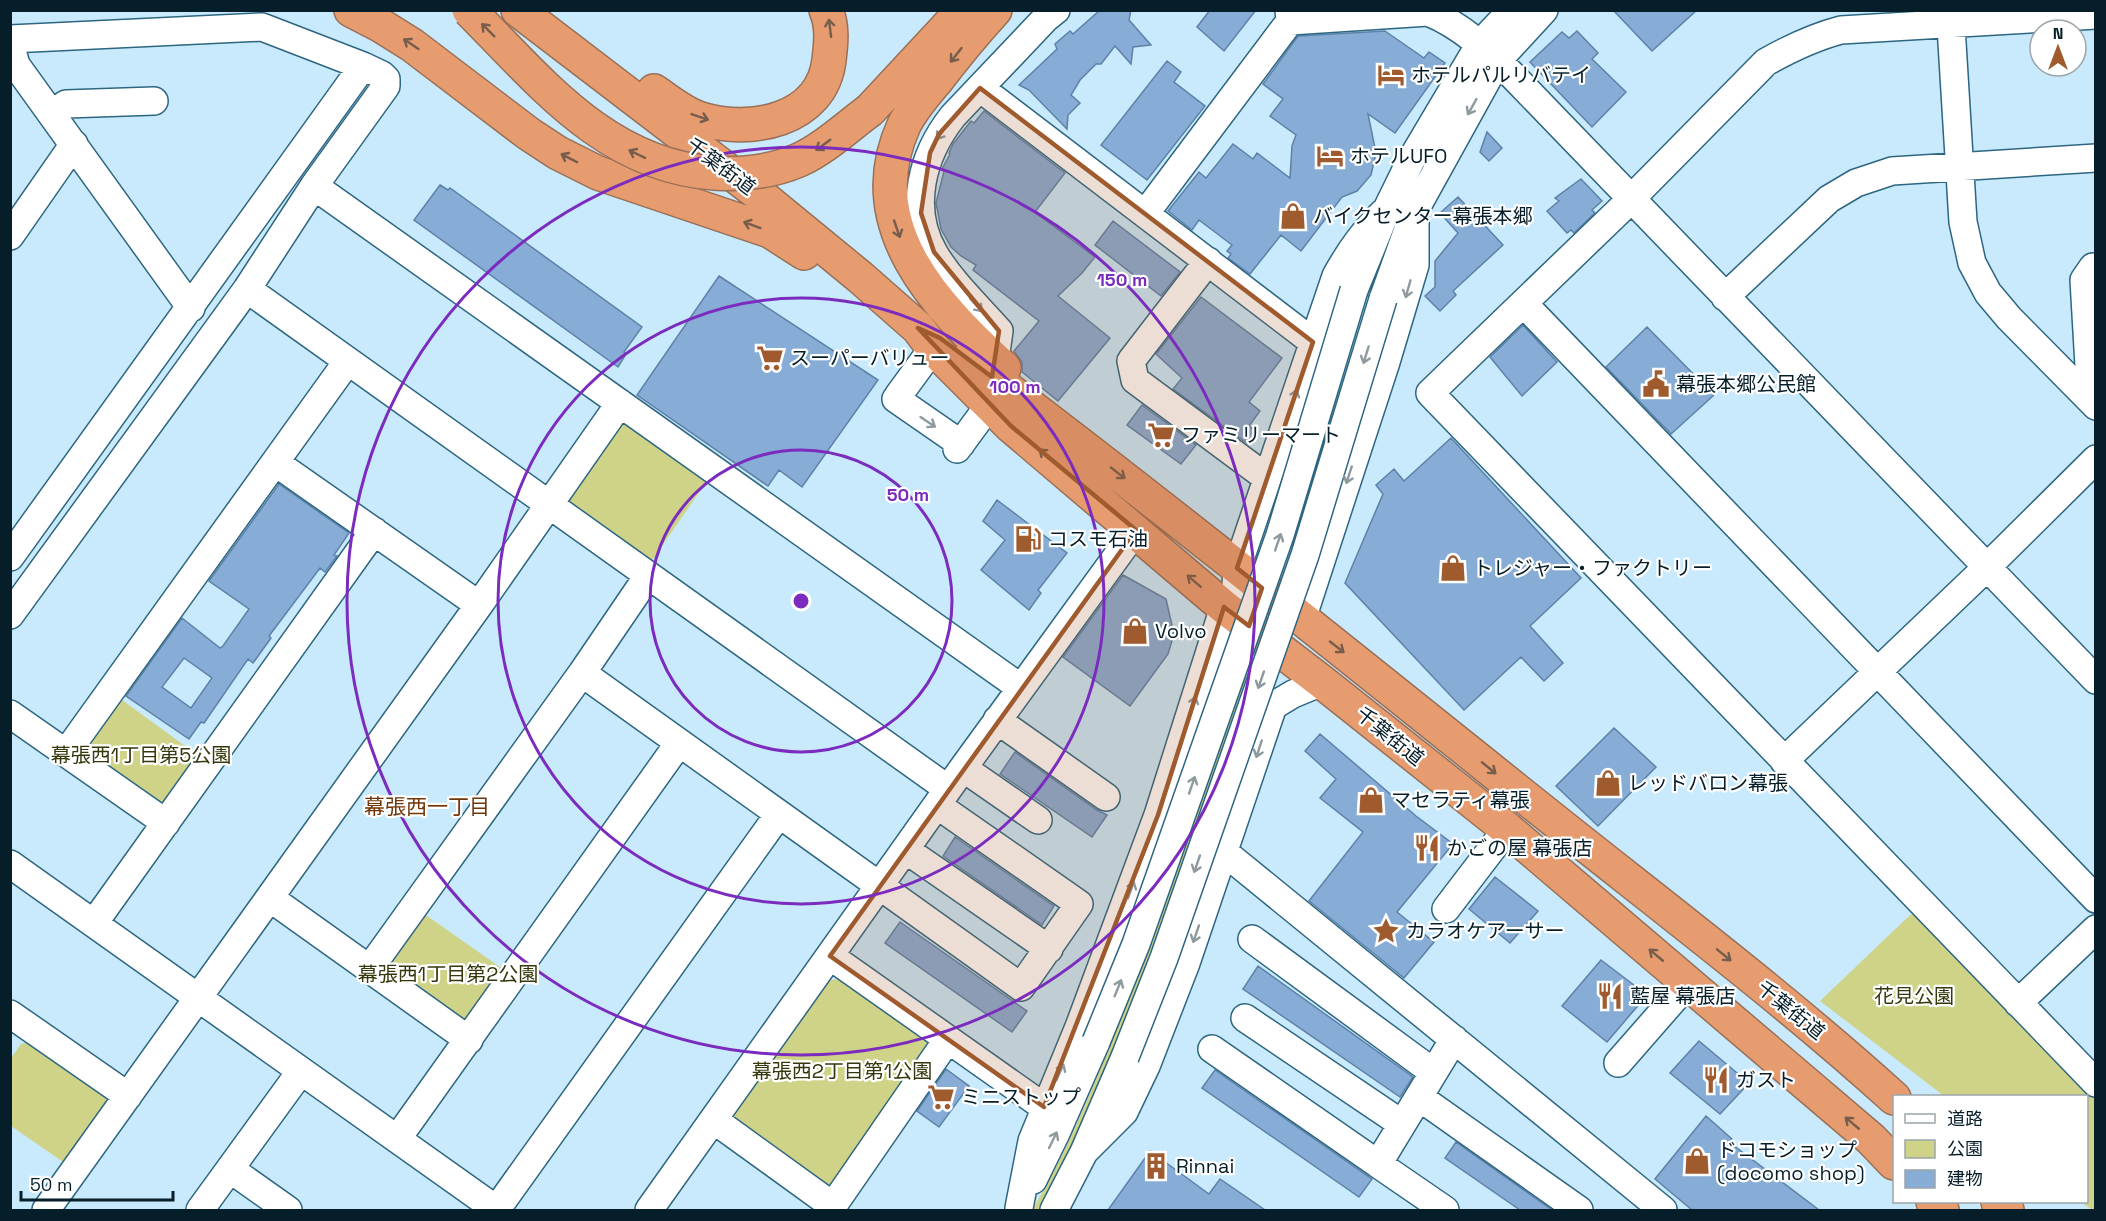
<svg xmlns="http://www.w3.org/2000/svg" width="2106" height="1221" viewBox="0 0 2106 1221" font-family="'Space Grotesk','Noto Sans JP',sans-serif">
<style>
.green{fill:#cfd388}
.building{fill:#87add6;stroke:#5d81a8;stroke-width:1.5;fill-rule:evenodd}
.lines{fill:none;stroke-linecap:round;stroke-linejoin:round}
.minor-casing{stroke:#2d6681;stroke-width:30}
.highway-casing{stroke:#987057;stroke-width:36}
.minor{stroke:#fff;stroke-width:27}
.highway{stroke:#e79c70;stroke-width:33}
.minor-bridge-casing{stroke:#2d6681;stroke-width:30;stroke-linecap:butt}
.highway-bridge-casing{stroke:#987057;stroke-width:36;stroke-linecap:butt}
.minor-bridge{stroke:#fff;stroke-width:27}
.highway-bridge{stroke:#e79c70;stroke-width:33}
.oneway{stroke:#765d4c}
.oneway2{stroke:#8f9a9f}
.marked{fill:#9f5a2e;fill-opacity:0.2;stroke:#9f5a2e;stroke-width:4.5;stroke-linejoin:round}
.ring{fill:none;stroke:#7b2cbf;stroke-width:3}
.labels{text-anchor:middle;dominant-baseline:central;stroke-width:4.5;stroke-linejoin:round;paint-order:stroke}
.poi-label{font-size:20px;fill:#061e29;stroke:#fff;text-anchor:start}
.street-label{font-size:20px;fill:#061e29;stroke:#fff}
.park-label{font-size:20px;fill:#37380d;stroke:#fff}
.neighbourhood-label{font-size:21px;fill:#723608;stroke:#fff}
.centre{fill:#7b2cbf;stroke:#fff;stroke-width:3}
.ring-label{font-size:18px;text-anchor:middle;font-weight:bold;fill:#7b2cbf;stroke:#fff;stroke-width:4.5;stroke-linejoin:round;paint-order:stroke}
</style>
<rect width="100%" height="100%" fill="#c8eafc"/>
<path class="green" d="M615 422H629L709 478 651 562 568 503 566 493Z
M1243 675 1248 677 1244 688 1246 690 1140 999 1046 1210H1032C1065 1156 1089 1097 1113 1038 1162 919 1202 797 1243 675Z
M118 697 203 759 167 809 83 756 82 745Z
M420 911 510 974 472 1026 384 972Z
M1919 913 2095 1096V1210H2092L2081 1202H2086V1096H1944L1820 1001 1910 915Z
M841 979 930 1045 831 1193 730 1119 830 980Z
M34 1041 108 1094V1103L66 1164 11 1126V1058L21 1044Z"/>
<path class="building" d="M1100 10H1131L1129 20 1151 45 1133 47 1131 64 1115 46 1101 64H1096L1080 80 1071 95 1080 103 1068 115 1067 129 1029 90 1019 85 1057 49 1055 44 1070 31 1073 34Z
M1210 10H1256L1224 51 1197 27Z
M1613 10H1697L1652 51Z
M1385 31 1424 58 1429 52 1445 63 1395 133 1368 114 1376 153 1371 175 1357 191 1342 197 1301 251 1281 235 1250 274 1228 258 1231 254 1227 251 1232 245 1199 220 1192 230 1168 211 1199 172 1206 178 1233 144 1253 159 1257 153 1290 178 1292 146 1296 135 1270 116 1283 99 1263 84 1298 36Z
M1577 31 1598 53 1592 59 1626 92 1592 127 1530 62 1562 32 1569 38Z
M1167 61 1181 72 1174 82 1205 106 1147 180 1101 145Z
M984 111 1065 173 1035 212 1095 257 1082 273 1058 296 1110 338 1058 401 1022 372V362L1014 351 1039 321 973 270 976 265 961 256 951 247 941 229 936 203 944 171 942 169 950 154 949 153 953 144 971 121 974 123Z
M1487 132 1502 148 1489 161 1480 152Z
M1581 179 1602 201 1592 210 1595 213 1574 233 1571 230 1567 233 1547 211 1559 201 1555 198Z
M440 185 448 190 450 188 642 327 624 352 626 354 618 367 414 220Z
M1458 197 1503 245 1453 291 1456 295 1440 311 1425 296 1435 287V261L1458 233 1440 213Z
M1113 221 1180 272 1161 296 1095 245Z
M719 276 878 380 802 487 779 470 768 486 637 395Z
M1201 297 1282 358 1249 402 1260 411 1249 426 1257 432 1248 444 1173 389 1182 378 1156 354Z
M1523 325 1557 362 1522 396 1490 357Z
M1647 327 1714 395 1671 434 1606 367Z
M1142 405 1196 445 1181 464 1127 425Z
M1451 438 1581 578 1530 626 1563 663 1544 681 1521 657 1464 710 1345 583 1383 494 1376 485 1394 469 1404 481Z
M279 484 349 533 334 555 337 556 325 572 320 568 269 636 271 638 253 663 248 659 204 723 201 722 189 739 126 696 182 618 220 648 223 646 249 609 209 581ZM184 658 212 678 191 708 162 687Z
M997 500 1067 553 1038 590 1041 593 1029 610 981 570 1005 540 983 521Z
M1123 575 1166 599 1174 634 1168 654 1130 706 1063 657Z
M1614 728 1656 767 1598 826 1556 786Z
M1320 734 1416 816 1453 844 1397 912 1434 942 1404 978 1309 901 1363 832 1320 798 1336 779 1305 751Z
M1015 752 1097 810 1107 815 1092 837 1000 774Z
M955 837 1054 906 1042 925 943 856Z
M1495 877 1538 911 1510 943 1469 909Z
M900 922 1027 1011 1012 1032 885 943Z
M1601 960 1647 995 1607 1042 1562 1006Z
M1258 966 1413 1077 1400 1097 1243 989Z
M1699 1041 1749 1083 1720 1114 1670 1073Z
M946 1069 969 1086 939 1127 917 1111Z
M1215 1070 1372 1179 1359 1197 1202 1088Z
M1706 1116 1732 1139 1729 1142 1819 1210H1692L1655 1179Z
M1456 1142 1552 1210H1520L1445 1158Z
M1150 1151 1209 1194 1220 1179 1265 1210H1108Z"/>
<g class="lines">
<defs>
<path id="minor" d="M1950 10 1963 222 1972 263 1988 293 2009 318 2096 406
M2096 15 1841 30C1814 37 1791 48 1766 62L1621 209 1430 393 2096 1083
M1290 21 1428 12C1461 25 1489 51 1513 76L2096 680
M10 39 262 27 363 66 382 75 386 79V86L314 186 247 289 10 615
M10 43 16 65 191 308
M980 88 1313 342
M52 114 66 104 154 101
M314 186 1021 688
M1145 214 1290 21 1289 10
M10 236 74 144
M1208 261 1131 361 1135 380 1267 478
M247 289 948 789
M1354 290 1387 209 1410 162 1480 44 1512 10
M1725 297 1829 199 1856 183 1892 171 2096 158
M1383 299 1415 210 1498 60 1544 10
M1524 304 2096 899
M995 359 999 331C977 306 951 282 934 253 908 208 922 155 953 116L1046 18 1056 10
M2083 393 2090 383 2084 280 2093 267H2096
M898 396 933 348
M896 399 961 444
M957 449 990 404
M276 463 479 605
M10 557 363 66
M1302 619 1386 362 1415 265V210
M1254 628 1236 587 1237 568 1336 276C1351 249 1365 230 1387 209
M582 673 1021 987 1079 904 937 805
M10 714 166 823
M997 720 1106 797
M66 753 347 362
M1784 761 1986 568 2096 459
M963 768 1038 820
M906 850 1049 949
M1224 852 1663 1210
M10 864 497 1210
M270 898 469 1040
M1446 909 1507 829
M94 923 374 531
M1252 939 1433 1072
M830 956 1044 1107
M370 968 582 673 648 576
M2018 1003 2096 929
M10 1014 128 1096
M1245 1018 1402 1124
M1212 1049 1378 1164 1454 1039
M1618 1063 1688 983
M1419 1097 1579 1210
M714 1120 833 1206
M397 1139 679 743
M1084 1152 1124 1112 1146 1066 1186 963 1273 706 1293 694 1322 682
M1378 1164 1445 1210
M230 1169 288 1210
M1033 1180 1056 1133 1096 1042
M1019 1208 1032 1141 1079 1027 1158 815 1224 607
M46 1210 479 605 620 403
M200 1210 301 1071
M496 1210 779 814
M649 1210 963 768 1136 530
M830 1210 948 1039
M1054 1210 1084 1152 1125 1057"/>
<path id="highway" d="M351 10 380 25 412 45 529 134 558 153 598 173 770 231 804 253
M518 10 760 195 860 277 918 328 933 348 1011 426 1224 607 1322 682 1507 829 1871 1139 1894 1163
M995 10C974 33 955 56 936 81 925 94 912 109 904 125 858 225 935 305 1004 368
M654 91C669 101 684 114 701 119 750 134 822 121 829 60 831 44 833 26 826 10
M870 110 963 10
M968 359C1158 502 1344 652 1530 801 1652 899 1778 993 1894 1098
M1933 1202 1942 1210
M1998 1202 2007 1210"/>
</defs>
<use href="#minor" class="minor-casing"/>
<use href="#highway" class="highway-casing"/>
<use href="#minor" class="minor"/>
<use href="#highway" class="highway"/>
<defs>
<path id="minor-bridge" d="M1096 1042 1136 944 1280 535 1354 290
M1125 1057 1164 958 1305 555 1383 299"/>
<path id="highway-bridge" d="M469 10C540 81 606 166 714 173 743 175 771 172 799 160 825 148 847 127 870 110"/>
</defs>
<use href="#minor-bridge" class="minor-bridge-casing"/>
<use href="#highway-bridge" class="highway-bridge-casing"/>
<use href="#minor-bridge" class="minor-bridge"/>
<use href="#highway-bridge" class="highway-bridge"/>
</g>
<defs><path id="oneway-shaft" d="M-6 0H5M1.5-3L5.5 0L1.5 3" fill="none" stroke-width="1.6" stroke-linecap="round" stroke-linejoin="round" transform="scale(1.5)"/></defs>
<g class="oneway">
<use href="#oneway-shaft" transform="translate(830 28) rotate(-97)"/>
<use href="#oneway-shaft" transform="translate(488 30) rotate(-135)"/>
<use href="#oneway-shaft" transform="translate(411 44) rotate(-146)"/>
<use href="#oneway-shaft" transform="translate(956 55) rotate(128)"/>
<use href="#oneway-shaft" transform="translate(700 117) rotate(19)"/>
<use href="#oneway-shaft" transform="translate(823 145) rotate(144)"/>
<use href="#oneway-shaft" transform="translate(637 154) rotate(-154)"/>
<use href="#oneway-shaft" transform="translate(569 158) rotate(-153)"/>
<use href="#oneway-shaft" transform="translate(752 225) rotate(-160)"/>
<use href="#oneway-shaft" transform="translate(897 229) rotate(71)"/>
<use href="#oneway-shaft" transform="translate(1046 455) rotate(-140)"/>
<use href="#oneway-shaft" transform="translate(1118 473) rotate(38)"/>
<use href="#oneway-shaft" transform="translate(1194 581) rotate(-139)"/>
<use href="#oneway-shaft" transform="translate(1337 647) rotate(38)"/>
<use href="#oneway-shaft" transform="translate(1489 768) rotate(39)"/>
<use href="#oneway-shaft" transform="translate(1656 955) rotate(-140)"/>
<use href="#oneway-shaft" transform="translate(1724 955) rotate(39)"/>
<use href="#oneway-shaft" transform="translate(1852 1123) rotate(-140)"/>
</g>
<g class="oneway2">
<use href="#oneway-shaft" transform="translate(1472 107) rotate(119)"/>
<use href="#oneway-shaft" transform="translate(942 132) rotate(124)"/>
<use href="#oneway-shaft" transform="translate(1408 289) rotate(106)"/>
<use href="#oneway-shaft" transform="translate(976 305) rotate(48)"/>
<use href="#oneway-shaft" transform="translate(1366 355) rotate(107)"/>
<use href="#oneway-shaft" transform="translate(1294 398) rotate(-71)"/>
<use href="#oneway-shaft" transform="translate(928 422) rotate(34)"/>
<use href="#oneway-shaft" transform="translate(1349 475) rotate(108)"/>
<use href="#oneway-shaft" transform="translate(1278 542) rotate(-71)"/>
<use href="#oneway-shaft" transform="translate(1261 680) rotate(109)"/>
<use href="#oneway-shaft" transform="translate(1193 705) rotate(-73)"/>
<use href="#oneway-shaft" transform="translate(1259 749) rotate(108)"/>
<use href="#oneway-shaft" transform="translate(1192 785) rotate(-71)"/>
<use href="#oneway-shaft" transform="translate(1197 864) rotate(109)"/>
<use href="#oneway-shaft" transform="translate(1131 890) rotate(-70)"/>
<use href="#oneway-shaft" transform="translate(1196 934) rotate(109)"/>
<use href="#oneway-shaft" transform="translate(1118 988) rotate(-68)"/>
<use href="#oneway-shaft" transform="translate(1060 1072) rotate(-66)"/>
<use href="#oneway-shaft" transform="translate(1053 1140) rotate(-64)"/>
</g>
<path class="marked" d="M980 88 1313 342 1237 568 1262 588 1249 626 1224 607 1158 815 1044 1107 830 956 1136 530 1011 426 918 328 940 338 992 377 999 331 934 252 921 213 930 153 939 134Z"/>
<g class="ring">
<circle cx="801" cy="601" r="151"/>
<circle cx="801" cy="601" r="303"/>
<circle cx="801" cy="601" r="454"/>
</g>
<defs>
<symbol id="hotel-bare" viewBox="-9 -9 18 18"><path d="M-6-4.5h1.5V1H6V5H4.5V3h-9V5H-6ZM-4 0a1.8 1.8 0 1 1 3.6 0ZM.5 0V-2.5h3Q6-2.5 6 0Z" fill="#9f5a2e" stroke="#fff" stroke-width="2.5" paint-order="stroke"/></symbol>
<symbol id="shop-bare" viewBox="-9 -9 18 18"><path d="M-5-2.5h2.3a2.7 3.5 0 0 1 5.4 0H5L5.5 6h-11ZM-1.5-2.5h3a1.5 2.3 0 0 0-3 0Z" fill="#9f5a2e" stroke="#fff" stroke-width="2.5" paint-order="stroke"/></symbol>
<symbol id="supermarket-bare" viewBox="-9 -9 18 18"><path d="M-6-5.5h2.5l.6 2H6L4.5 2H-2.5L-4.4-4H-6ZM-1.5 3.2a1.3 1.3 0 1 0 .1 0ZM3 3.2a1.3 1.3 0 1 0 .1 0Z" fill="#9f5a2e" stroke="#fff" stroke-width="2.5" paint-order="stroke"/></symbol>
<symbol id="civic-bare" viewBox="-9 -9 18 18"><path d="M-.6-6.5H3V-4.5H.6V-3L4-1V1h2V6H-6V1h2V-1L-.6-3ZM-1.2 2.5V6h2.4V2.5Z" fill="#9f5a2e" stroke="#fff" stroke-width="2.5" paint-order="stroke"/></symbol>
<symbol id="fuel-bare" viewBox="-9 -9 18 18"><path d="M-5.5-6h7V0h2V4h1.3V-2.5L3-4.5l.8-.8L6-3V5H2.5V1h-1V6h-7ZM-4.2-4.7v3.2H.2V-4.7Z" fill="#9f5a2e" stroke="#fff" stroke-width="2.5" paint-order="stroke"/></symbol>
<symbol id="restaurant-bare" viewBox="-9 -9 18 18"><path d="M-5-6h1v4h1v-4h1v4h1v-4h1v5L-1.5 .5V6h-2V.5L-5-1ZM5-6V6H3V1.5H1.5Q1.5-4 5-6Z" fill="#9f5a2e" stroke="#fff" stroke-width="2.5" paint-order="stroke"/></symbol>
<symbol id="sight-bare" viewBox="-9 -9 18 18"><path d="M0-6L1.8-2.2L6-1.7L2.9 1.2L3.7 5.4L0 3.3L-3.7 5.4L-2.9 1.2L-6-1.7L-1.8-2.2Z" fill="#9f5a2e" stroke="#fff" stroke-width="2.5" paint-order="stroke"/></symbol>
<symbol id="building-bare" viewBox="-9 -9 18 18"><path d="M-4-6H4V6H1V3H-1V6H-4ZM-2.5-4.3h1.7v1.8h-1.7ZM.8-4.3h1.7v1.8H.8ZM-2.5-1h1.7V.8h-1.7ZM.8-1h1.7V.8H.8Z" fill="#9f5a2e" stroke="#fff" stroke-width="2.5" paint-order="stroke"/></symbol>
</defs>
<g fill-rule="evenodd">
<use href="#hotel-bare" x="1372" y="56" width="38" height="38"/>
<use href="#hotel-bare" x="1311" y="137" width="38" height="38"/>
<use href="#shop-bare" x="1274" y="197" width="38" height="38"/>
<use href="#supermarket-bare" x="751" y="339" width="38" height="38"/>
<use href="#civic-bare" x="1637" y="365" width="38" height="38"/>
<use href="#supermarket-bare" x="1142" y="416" width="38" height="38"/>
<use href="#fuel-bare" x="1009" y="520" width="38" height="38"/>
<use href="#shop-bare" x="1434" y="549" width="38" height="38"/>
<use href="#shop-bare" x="1116" y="612" width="38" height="38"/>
<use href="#shop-bare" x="1589" y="764" width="38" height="38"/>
<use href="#shop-bare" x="1352" y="781" width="38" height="38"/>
<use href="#restaurant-bare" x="1408" y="829" width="38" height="38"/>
<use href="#sight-bare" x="1367" y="912" width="38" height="38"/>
<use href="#restaurant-bare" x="1591" y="977" width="38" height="38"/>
<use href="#restaurant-bare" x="1697" y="1061" width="38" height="38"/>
<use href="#supermarket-bare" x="922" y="1078" width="38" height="38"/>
<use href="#shop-bare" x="1678" y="1142" width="38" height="38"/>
<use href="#building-bare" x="1137" y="1147" width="38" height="38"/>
</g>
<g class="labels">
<g class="poi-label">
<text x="1411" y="75">ホテルパルリバテイ</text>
<text x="1350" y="156">ホテルUFO</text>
<text x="1313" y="216">バイクセンター幕張本郷</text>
<text x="790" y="358">スーパーバリュー</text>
<text x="1676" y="384">幕張本郷公民館</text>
<text x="1181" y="435">ファミリーマート</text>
<text x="1048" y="539">コスモ石油</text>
<text x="1473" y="568">トレジャー・ファクトリー</text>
<text x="1155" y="631">Volvo</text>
<text x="1628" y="783">レッドバロン幕張</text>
<text x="1391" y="800">マセラティ幕張</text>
<text x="1447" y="848">かごの屋 幕張店</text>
<text x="1406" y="931">カラオケアーサー</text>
<text x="1630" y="996">藍屋 幕張店</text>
<text x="1736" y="1080">ガスト</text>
<text x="961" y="1097">ミニストップ</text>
<text x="1717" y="1150">ドコモショップ<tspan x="1717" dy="23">(docomo shop)</tspan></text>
<text x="1176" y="1166">Rinnai</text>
</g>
<g class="street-label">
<text transform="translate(721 166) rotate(37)">千葉街道</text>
<text transform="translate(1390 736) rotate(39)">千葉街道</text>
<text transform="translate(1791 1010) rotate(39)">千葉街道</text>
</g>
<g class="park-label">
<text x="141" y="755">幕張西1丁目第5公園</text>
<text x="448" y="974">幕張西1丁目第2公園</text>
<text x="1914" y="996">花見公園</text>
<text x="842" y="1071">幕張西2丁目第1公園</text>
</g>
<g class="neighbourhood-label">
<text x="427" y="806">幕張西一丁目</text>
</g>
</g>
<circle cx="801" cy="601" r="9" class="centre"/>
<g class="ring-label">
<text x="1122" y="286">150 m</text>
<text x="1015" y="393">100 m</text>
<text x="908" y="501">50 m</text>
</g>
<rect width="2106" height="1221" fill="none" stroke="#061e29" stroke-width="24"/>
<rect x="1893" y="1095" width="195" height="108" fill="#ffffff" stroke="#9ba5a9" stroke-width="1.5"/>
<rect x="1905" y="1114" width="30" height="9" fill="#ffffff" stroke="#9ba5a9" stroke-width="1.5"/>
<text x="1947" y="1125" font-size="18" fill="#061e29">道路</text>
<rect x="1905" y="1140" width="30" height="18" fill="#cfd388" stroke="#9ba5a9" stroke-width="1.5"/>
<text x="1947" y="1155" font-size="18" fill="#061e29">公園</text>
<rect x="1905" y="1170" width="30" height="18" fill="#87add6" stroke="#9ba5a9" stroke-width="1.5"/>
<text x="1947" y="1185" font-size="18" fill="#061e29">建物</text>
<g transform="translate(2058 48)"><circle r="28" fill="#ffffff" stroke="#9ba5a9" stroke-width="1.5"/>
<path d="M0-4.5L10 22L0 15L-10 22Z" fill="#9f5a2e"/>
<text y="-9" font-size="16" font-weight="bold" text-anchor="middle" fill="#061e29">N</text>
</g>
<path d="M21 1191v9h152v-9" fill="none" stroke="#061e29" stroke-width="3"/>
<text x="30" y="1191" font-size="18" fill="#061e29" stroke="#ffffff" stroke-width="4.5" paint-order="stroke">50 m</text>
</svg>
